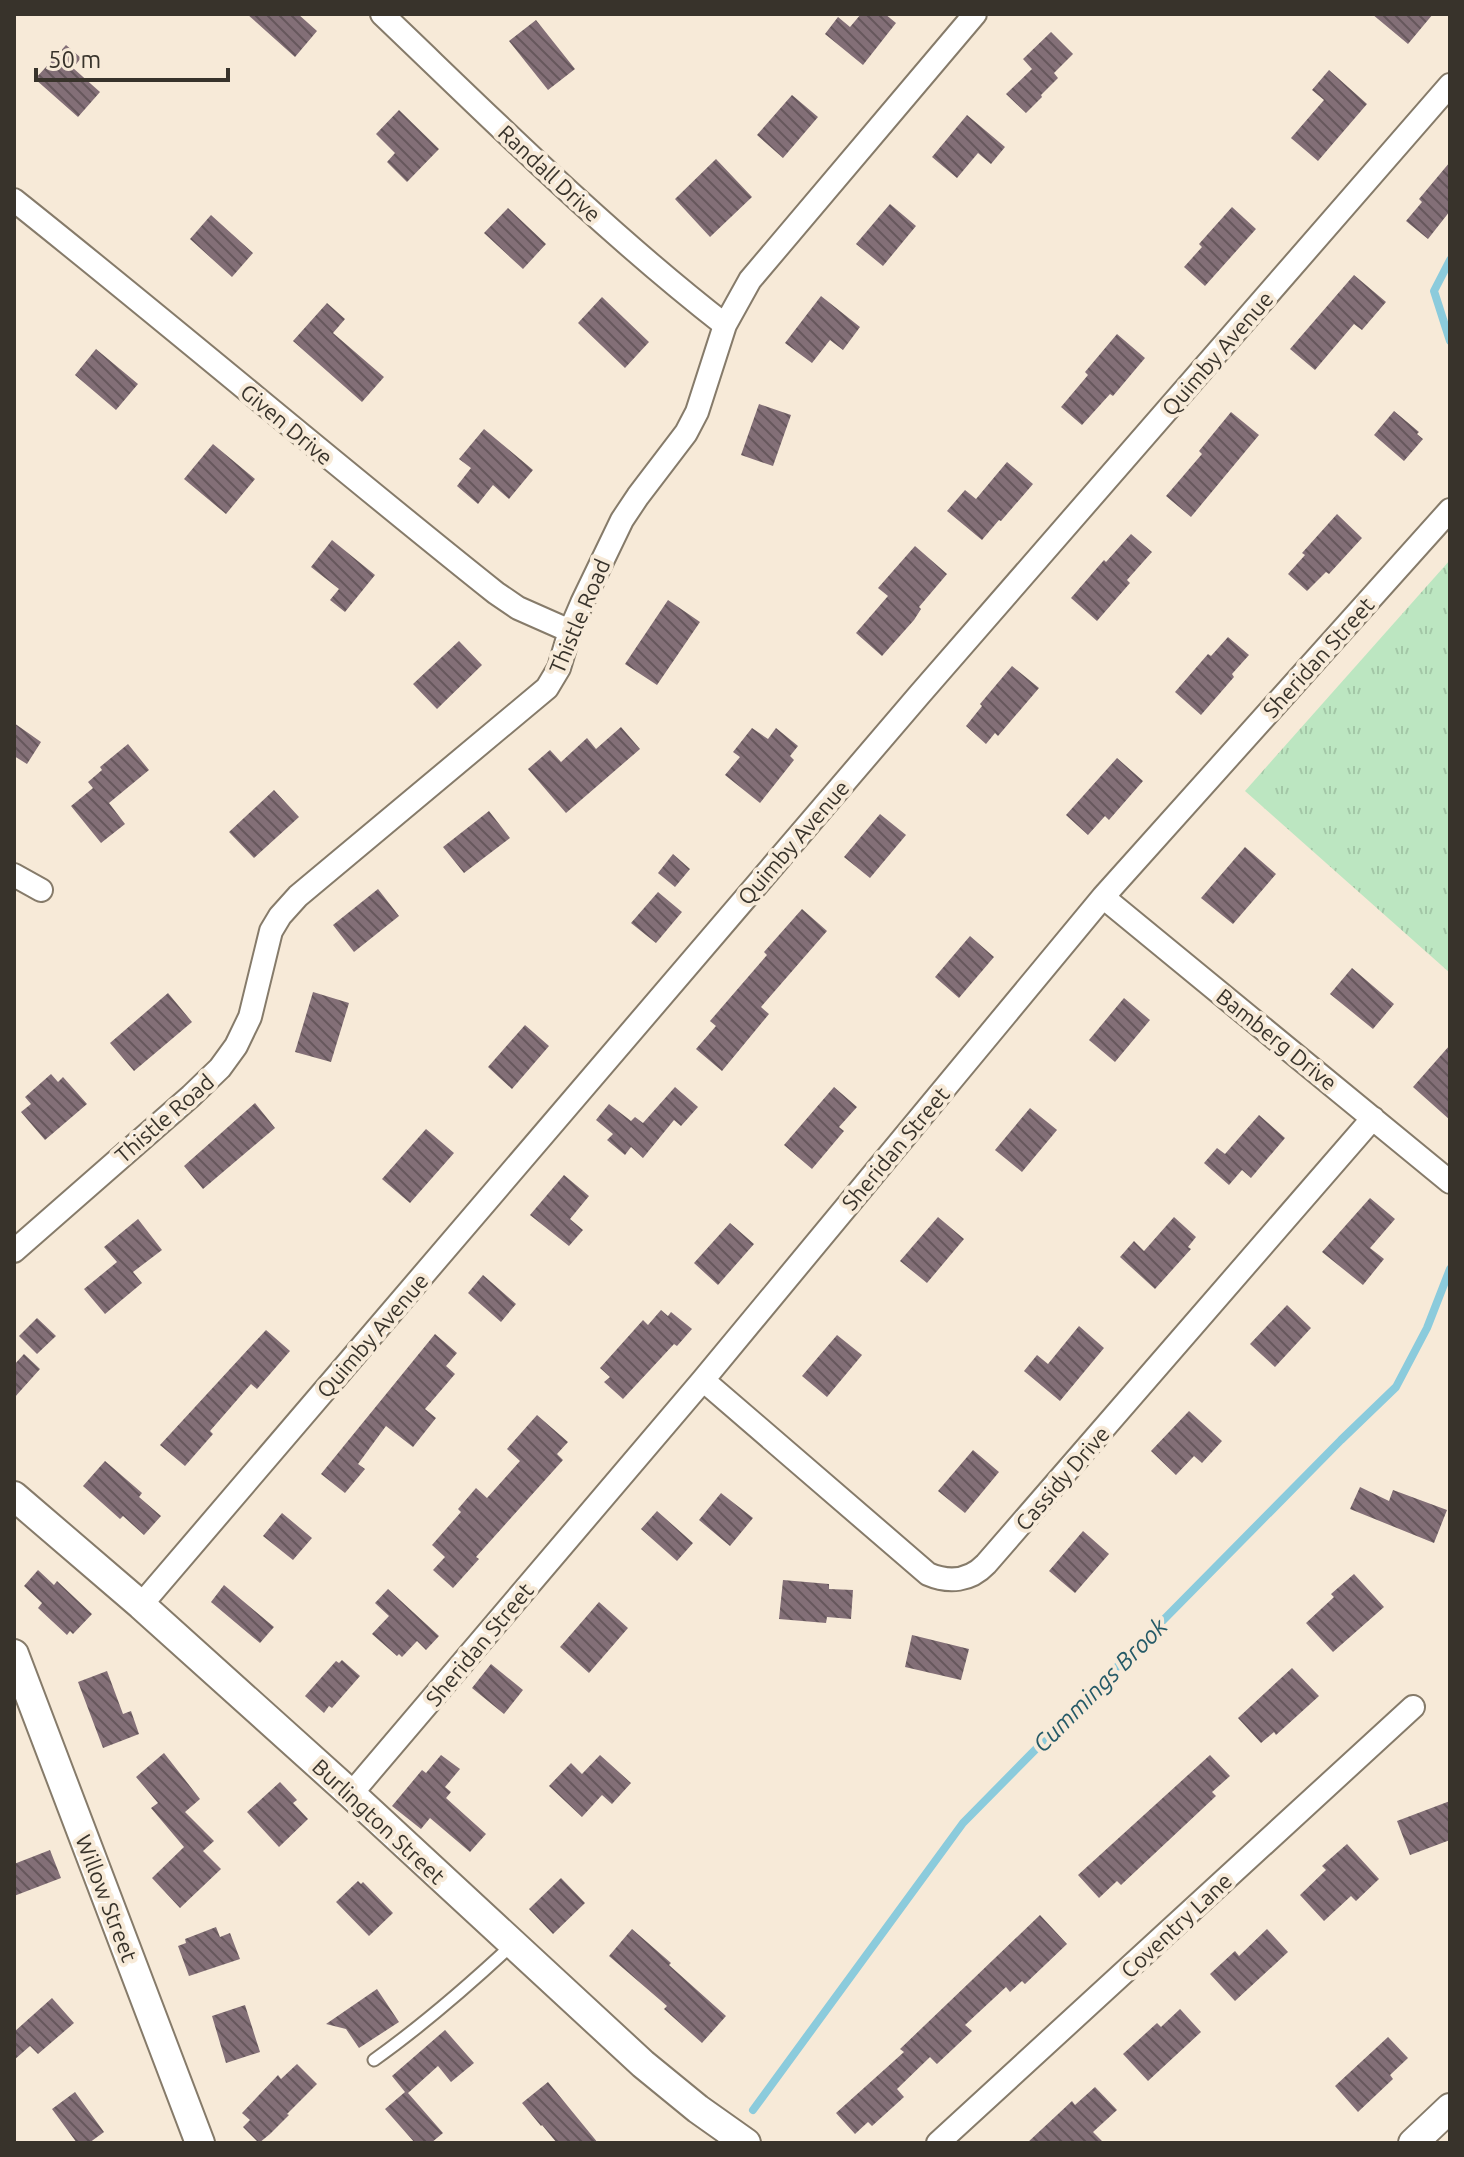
<svg xmlns="http://www.w3.org/2000/svg" width="1464" height="2157" viewBox="0 0 1464 2157" font-family="Ubuntu,sans-serif">
<style>
.grass{fill:url(#grass-tufts)}
.lines{fill:none;stroke-linecap:round;stroke-linejoin:round}
.stream{stroke:#8bcbdc;stroke-width:8}
.building{fill:url(#building-back-hatch)}
.service-casing{stroke:#867b6a;stroke-width:15}
.minor-casing{stroke:#867b6a;stroke-width:26}
.tertiary-casing{stroke:#867b6a;stroke-width:32}
.service{stroke:#fff;stroke-width:11}
.minor{stroke:#fff;stroke-width:22}
.tertiary{stroke:#fff;stroke-width:28}
.labels{text-anchor:middle;dominant-baseline:central;stroke-width:8;stroke-linejoin:round;paint-order:stroke}
.street-label{font-size:22px;fill:#38332b;stroke:#f7ead8}
.water-label{font-size:24px;font-style:italic;fill:#255a67;stroke:#f7ead8}
</style>
<defs>
<pattern id="grass-tufts" width="24" height="20" patternUnits="userSpaceOnUse" patternTransform="scale(2)"><rect width="24" height="20" fill="#bce6c1"/><path d="M3 7l-1-3M5 7V3M7 7l1-3M15 17l-1-3M17 17v-4M19 17l1-3" fill="none" stroke="#a2c6a6"/></pattern>
<pattern id="building-back-hatch" width="6" height="6" patternUnits="userSpaceOnUse" patternTransform="scale(2)"><rect width="6" height="6" fill="#836f77"/><path d="M-1 5l2 2M0 0l6 6M5-1l2 2" fill="none" stroke="#66575c"/></pattern>
</defs>
<rect width="100%" height="100%" fill="#f7ead8"/>
<path class="grass" d="M1450 560V973L1245 791Z"/>
<g class="lines">
<path class="stream" d="M1450 260 1434 291 1450 341
M753 2110 963 1823 1341 1440 1396 1387 1427 1328 1450 1269"/>
</g>
<path class="building" d="M247 14H298L317 31 295 57Z
M861 14H885L896 23 863 65 825 34 838 17 850 27Z
M1372 14H1433L1408 44Z
M536 20 575 69 548 90 509 41Z
M1051 32 1073 54 1054 73 1058 78 1041 95 1042 97 1026 113 1006 94 1032 69 1023 59Z
M66 45 81 58 73 68 100 92 78 117 35 79Z
M1329 70 1367 104 1318 161 1291 138 1324 100 1312 90Z
M792 95 818 117 783 158 757 135Z
M399 110 439 149 407 182 387 162 395 153 376 134Z
M967 115 1005 147 991 164 978 153 957 178 932 157Z
M716 159 752 197 710 237 675 199Z
M1450 162V211L1428 239 1406 221 1422 202 1419 199Z
M890 204 916 226 883 266 856 244Z
M1232 207 1256 229 1205 286 1184 267 1202 247 1199 244Z
M508 208 546 244 523 269 484 233Z
M211 215 253 253 232 277 190 239Z
M1354 275 1386 302 1362 330 1354 324 1315 370 1290 349Z
M821 296 860 327 843 350 830 340 812 363 785 343Z
M602 297 649 342 625 368 578 323Z
M327 303 345 319 333 333 384 377 362 402 293 341Z
M1117 334 1145 358 1113 396 1110 394 1082 425 1061 407 1088 375 1085 372Z
M96 349 138 384 116 410 75 375Z
M759 404 791 415 773 466 741 455Z
M1394 411 1419 432 1417 434 1423 439 1404 461 1374 435Z
M1231 412 1259 435 1191 517 1166 496 1202 454 1199 451Z
M484 429 533 470 509 499 493 485 478 504 457 486 471 468 459 459Z
M213 444 255 479 226 514 184 479Z
M1007 462 1033 484 1001 521 999 520 982 540 947 511 965 490 976 499Z
M1337 514 1362 538 1329 574 1326 572 1307 591 1288 574 1305 555 1302 553Z
M1131 534 1152 552 1127 580 1130 583 1097 621 1071 598 1104 560 1106 562Z
M332 540 375 575 345 612 330 600 339 589 311 567Z
M915 546 947 574 919 607 921 609 914 620 882 656 856 633 888 596 878 588Z
M668 600 700 622 657 685 625 664Z
M1228 637 1249 655 1232 674 1234 677 1201 715 1175 692 1208 654 1211 656Z
M459 641 482 665 437 709 413 684Z
M1012 666 1039 688 998 736 995 733 986 744 966 726 982 706 980 704Z
M14 723 41 742 27 764 14 756Z
M621 727 640 749 566 813 528 769 550 750 561 762 587 738 596 749Z
M752 728 768 739 776 728 798 746 790 756 794 760 760 803 725 775 740 757 733 752Z
M128 744 149 770 109 803 125 824 101 843 71 806 93 788 88 782 102 770 100 767Z
M1117 758 1143 781 1109 820 1105 816 1088 835 1066 815Z
M274 790 299 817 254 858 229 832Z
M489 811 510 838 464 873 443 847Z
M880 814 906 835 870 878 844 857Z
M1245 847 1276 874 1233 924 1201 898Z
M673 854 690 869 675 887 658 873Z
M378 889 399 916 354 952 333 925Z
M658 892 682 912 656 943 631 923Z
M802 909 827 931 761 1007 769 1014 722 1071 696 1049 716 1026 710 1021 767 955 764 952Z
M970 936 994 957 959 998 935 977Z
M1352 968 1394 1004 1373 1029 1330 994Z
M313 992 349 1003 331 1062 295 1052Z
M168 993 192 1022 134 1071 110 1043Z
M1124 998 1150 1020 1115 1062 1089 1040Z
M525 1025 549 1046 512 1089 488 1067Z
M1450 1045V1120L1413 1087Z
M51 1074 58 1082 63 1077 87 1104 45 1140 21 1112 31 1104 25 1097Z
M675 1087 698 1107 681 1126 674 1120 643 1158 631 1147 625 1155 607 1140 613 1134 596 1120 609 1104 631 1121 635 1117 643 1123Z
M834 1087 857 1107 839 1127 844 1131 812 1169 784 1145Z
M255 1103 275 1128 203 1189 184 1166Z
M1030 1108 1057 1130 1022 1172 995 1150Z
M1259 1115 1285 1138 1251 1178 1242 1170 1229 1185 1204 1163 1217 1148 1225 1154Z
M426 1129 454 1153 410 1203 382 1179Z
M564 1175 589 1196 570 1219 583 1230 569 1246 530 1215Z
M1370 1198 1395 1219 1370 1248 1384 1259 1363 1285 1322 1252Z
M938 1217 964 1239 927 1283 900 1261Z
M1174 1217 1196 1237 1188 1247 1191 1249 1155 1289 1120 1257 1134 1241 1144 1251Z
M138 1219 162 1250 133 1272 142 1283 105 1314 84 1289 117 1262 104 1247Z
M730 1223 754 1244 718 1285 694 1263Z
M483 1275 516 1304 501 1322 468 1293Z
M1287 1305 1311 1328 1275 1367 1250 1344Z
M661 1310 668 1316 671 1312 692 1329 677 1346 674 1344 623 1399 604 1382 610 1377 600 1368 643 1320 648 1325Z
M37 1318 56 1336 37 1354 19 1336Z
M1079 1326 1104 1348 1060 1401 1024 1371 1037 1355 1048 1364Z
M266 1330 290 1351 257 1389 251 1384 210 1431 213 1434 185 1466 160 1445Z
M435 1334 457 1353 446 1366 455 1374 425 1409 436 1418 413 1447 386 1426 358 1464 365 1469 345 1493 321 1474Z
M837 1335 862 1355 827 1397 802 1376Z
M24 1354 40 1369 14 1398V1365Z
M1189 1411 1222 1441 1202 1463 1194 1456 1176 1475 1151 1451Z
M537 1415 568 1442 557 1454 563 1460 476 1557 479 1559 453 1588 433 1570 445 1557 432 1545 461 1512 458 1509 476 1488 487 1498 520 1461 507 1449Z
M973 1450 999 1472 965 1513 938 1491Z
M105 1461 142 1493 139 1497 161 1516 144 1535 123 1516 120 1519 83 1486Z
M1360 1487 1389 1501 1393 1490 1447 1510 1434 1543 1350 1509Z
M721 1493 753 1518 730 1546 699 1520Z
M657 1511 693 1543 677 1561 641 1529Z
M282 1513 312 1538 293 1560 263 1536Z
M1083 1531 1109 1554 1075 1593 1049 1571Z
M38 1570 54 1585 57 1581 92 1614 73 1634 70 1631 67 1635 38 1608 42 1603 24 1586Z
M1354 1574 1384 1607 1333 1652 1306 1623 1334 1597 1331 1594Z
M783 1580 829 1584V1589L853 1590 851 1619 827 1617 826 1623 779 1619Z
M224 1585 274 1627 260 1643 211 1602Z
M388 1589 439 1636 426 1650 417 1641 402 1657 399 1654 397 1656 372 1634 389 1616 375 1603Z
M599 1602 628 1628 589 1673 560 1647Z
M912 1635 969 1649 961 1680 905 1667Z
M342 1660 360 1676 332 1708 329 1706 324 1713 305 1696 336 1661 339 1663Z
M491 1664 523 1690 504 1714 472 1688Z
M1292 1668 1319 1696 1276 1735 1274 1732 1261 1743 1238 1718Z
M107 1671 123 1714 131 1711 139 1734 103 1748 78 1682Z
M164 1753 200 1799 185 1812 214 1841 203 1851 221 1869 180 1908 152 1878 184 1847 151 1808 158 1803 136 1777Z
M441 1755 460 1769 445 1787 451 1792 446 1798 486 1834 470 1852 430 1818 421 1829 392 1806 422 1770 426 1773Z
M600 1755 631 1783 612 1804 602 1795 582 1817 549 1786 571 1763 582 1774Z
M1210 1755 1230 1776 1212 1792 1216 1796 1121 1885 1117 1881 1099 1898 1078 1875Z
M280 1782 297 1800 293 1803 308 1819 279 1847 247 1812Z
M1450 1801V1840L1410 1855 1397 1821Z
M1347 1844 1379 1879 1356 1901 1351 1896 1324 1921 1300 1895 1326 1870 1322 1866Z
M50 1850 61 1878 14 1896V1864Z
M561 1878 585 1903 553 1934 529 1909Z
M358 1881 361 1884 363 1882 393 1913 369 1936 336 1902Z
M1040 1915 1067 1944 1025 1984 1022 1981 1010 1992 1006 1987 965 2025 972 2031 937 2064 930 2057 897 2089 904 2097 872 2126 868 2122 855 2134 836 2113 904 2052 900 2049Z
M216 1927 220 1937 230 1933 240 1959 189 1976 178 1946 186 1943 185 1939Z
M632 1929 671 1963 669 1965 726 2016 702 2043 664 2009 667 2006 609 1956Z
M1267 1929 1288 1952 1235 2001 1210 1974 1235 1951 1239 1956Z
M377 1989 399 2022 359 2048 346 2029 326 2024Z
M52 1998 74 2023 38 2054 30 2046 14 2060V2032Z
M245 2005 260 2052 226 2063 212 2016Z
M1180 2009 1201 2032 1148 2081 1123 2054 1157 2023 1161 2027Z
M445 2030 474 2063 451 2082 438 2066 408 2093 443 2133 431 2143H415L385 2109 405 2092 392 2076Z
M1388 2037 1408 2058 1390 2075 1393 2079 1358 2112 1335 2086Z
M297 2064 317 2084 287 2114 289 2115 270 2134 259 2143 243 2127 250 2120 242 2113 278 2075 281 2079Z
M548 2082 598 2143H557L542 2125 541 2126 522 2103Z
M1095 2087 1117 2110 1093 2132 1104 2143H1027L1072 2101 1075 2105Z
M75 2092 104 2132 89 2143H77L52 2109Z"/>
<g class="lines">
<defs>
<path id="service" d="M374 2060C423 2025 468 1986 512 1945"/>
<path id="minor" d="M382 14C493 120 603 230 725 325
M14 200C176 329 334 464 496 593L518 608 570 631
M14 875 41 890
M1103 897 1450 1182
M14 1251 191 1096 220 1068 236 1046 250 1017 271 931 280 916 298 896 547 688 559 668 570 631 582 603 622 520 638 496 686 433 697 412 725 325 750 280 975 14
M703 1380 928 1574C949 1583 970 1581 986 1564L1373 1118
M141 1605 920 694 1450 85
M351 1794 703 1380 1103 897 1450 510
M938 2143 1413 1707"/>
<path id="tertiary" d="M14 1496 141 1605 351 1794 643 2064 698 2109 746 2143
M14 1654 200 2143
M1413 2143 1450 2108"/>
</defs>
<use href="#service" class="service-casing"/>
<use href="#minor" class="minor-casing"/>
<use href="#tertiary" class="tertiary-casing"/>
<use href="#service" class="service"/>
<use href="#minor" class="minor"/>
<use href="#tertiary" class="tertiary"/>
</g>
<g class="labels">
<g class="street-label">
<text transform="translate(550 173) rotate(43)">Randall Drive</text>
<text transform="translate(1217 353) rotate(-49)">Quimby Avenue</text>
<text transform="translate(287 424) rotate(40)">Given Drive</text>
<text transform="translate(579 616) rotate(-67)">Thistle Road</text>
<text transform="translate(1318 657) rotate(-48)">Sheridan Street</text>
<text transform="translate(793 842) rotate(-49)">Quimby Avenue</text>
<text transform="translate(1277 1039) rotate(39)">Bamberg Drive</text>
<text transform="translate(164 1118) rotate(-41)">Thistle Road</text>
<text transform="translate(895 1148) rotate(-50)">Sheridan Street</text>
<text transform="translate(372 1335) rotate(-49)">Quimby Avenue</text>
<text transform="translate(1062 1478) rotate(-49)">Cassidy Drive</text>
<text transform="translate(479 1644) rotate(-50)">Sheridan Street</text>
<text transform="translate(379 1821) rotate(43)">Burlington Street</text>
<text transform="translate(107 1898) rotate(69)">Willow Street</text>
<text transform="translate(1176 1925) rotate(-43)">Coventry Lane</text>
</g>
<g class="water-label">
<text transform="translate(1100 1685) rotate(-45)">Cummings Brook</text>
</g>
</g>
<rect width="1464" height="2157" fill="none" stroke="#38332b" stroke-width="32"/>
<path d="M36 68v12h192v-12" fill="none" stroke="#38332b" stroke-width="4"/>
<text x="48" y="68" font-size="24" fill="#38332b" stroke="#f7ead8" stroke-width="6" paint-order="stroke">50 m</text>
</svg>
